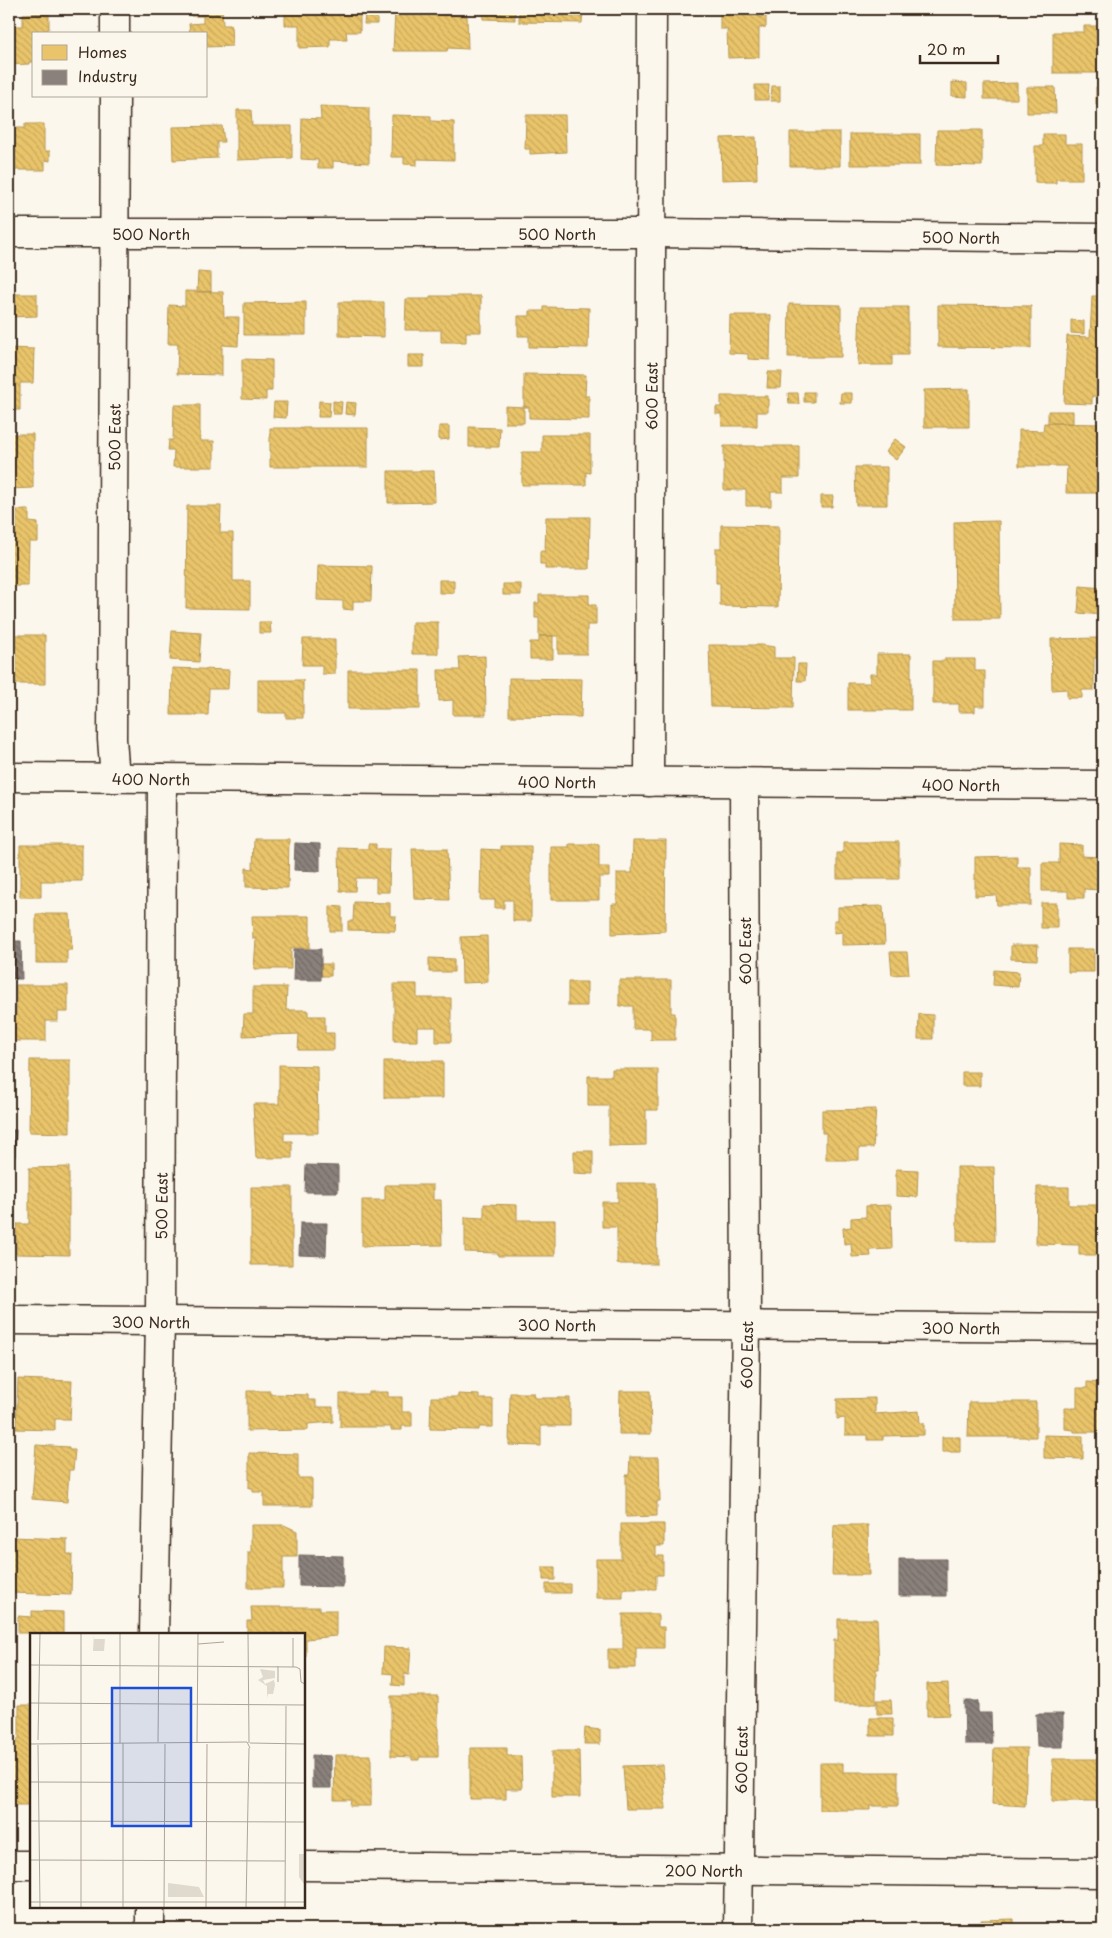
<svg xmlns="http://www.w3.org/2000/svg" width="1112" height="1938" viewBox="0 0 1112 1938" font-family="'Playpen Sans',sans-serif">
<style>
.homes{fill:url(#homes-back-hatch);stroke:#b59653}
.industry{fill:url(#industry-back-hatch);stroke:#726760}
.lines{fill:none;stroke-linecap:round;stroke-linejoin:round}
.minor-casing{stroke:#3b2a1e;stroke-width:31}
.major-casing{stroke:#3b2a1e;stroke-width:31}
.minor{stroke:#fbf7ec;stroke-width:28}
.major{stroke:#fbf7ec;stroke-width:28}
.labels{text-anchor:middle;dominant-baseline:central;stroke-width:5;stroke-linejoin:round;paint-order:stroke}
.street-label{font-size:15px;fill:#3b2a1e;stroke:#fbf7ec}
.inset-road{fill:none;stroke:#aea59a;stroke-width:1}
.view{fill:#1d4ed8;fill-opacity:0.15;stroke:#1d4ed8;stroke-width:2.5}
.inset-edge{fill:none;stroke:#3b2a1e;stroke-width:2.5}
</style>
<defs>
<pattern id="homes-back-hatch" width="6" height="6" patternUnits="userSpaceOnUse" patternTransform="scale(1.25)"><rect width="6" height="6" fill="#e9c46a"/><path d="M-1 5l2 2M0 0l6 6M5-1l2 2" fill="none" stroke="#c9a95b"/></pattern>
<pattern id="industry-back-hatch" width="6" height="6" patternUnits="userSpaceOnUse" patternTransform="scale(1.25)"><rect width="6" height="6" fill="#8a817c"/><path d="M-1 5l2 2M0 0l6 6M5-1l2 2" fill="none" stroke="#726a65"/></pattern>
</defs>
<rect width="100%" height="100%" fill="#fbf7ec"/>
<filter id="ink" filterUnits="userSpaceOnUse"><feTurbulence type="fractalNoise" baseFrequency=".02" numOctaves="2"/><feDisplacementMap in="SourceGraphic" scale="10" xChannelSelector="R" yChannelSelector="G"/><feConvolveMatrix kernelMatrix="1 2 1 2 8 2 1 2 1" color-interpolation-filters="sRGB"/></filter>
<g filter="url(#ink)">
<path class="homes" d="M191 9H222L223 25H231L232 46 206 47V34H190L189 24 203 23V16H191Z
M285 9H360V32H346L347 39H330V47L299 48V25H285Z
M483 9H515V20L483 19Z
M519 9H583L582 23 519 22Z
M720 9H759V17L766 16V27L759 28V57L728 58 727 29H720Z
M395 12 467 16 468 49 448 48 447 51H393Z
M49 13V29H47V34H34V62H29V64L9 65V26H23V14Z
M365 14H377V24H364Z
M1084 26H1099V32H1103V73H1053V32H1084Z
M952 82 967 83V97L952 96Z
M1017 83V99H984V84Z
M755 85H769L768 100H755Z
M772 86H780V101H771Z
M1027 87H1055L1056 113H1027Z
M1096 87H1103V105H1096Z
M320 106 369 108V163L333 161V168H318V160L301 159 302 118 321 119Z
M237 110H251L252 126H292V158L237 160Z
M392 115 431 116V121L454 122V160L417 159V165L404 164V157H391Z
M526 115H565L566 152 530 154V149H525Z
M1100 116H1103V178H1100Z
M25 124H44V151H50V161L45 160V170H12V160H9V128H25Z
M222 126 224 142H217V158L173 160 172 127Z
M937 130H982V166L936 165Z
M790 132H840V166H790Z
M850 134H920V165H850Z
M1043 134H1065V144H1082V179H1056V183H1035V146H1043Z
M756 137 757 179 722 180 721 138Z
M198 272 211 273V292H197Z
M185 291 223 292 224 317H239L238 346 222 345V375L177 374 178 344H168L169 305 185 306Z
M9 294H37V316L9 317Z
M430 296H481V332H466V342H441V330H405L406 299H430Z
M1092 296H1103V397L1092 396V404L1064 403 1067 336 1090 337Z
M306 302V335H244V303Z
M339 302H384V337L339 336Z
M789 304 841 305V357H788Z
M938 305 1031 306V348L938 347Z
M544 307 589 308 588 348 529 347V336H518V316H530V311H544Z
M860 307H908V355H892V365H858Z
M730 315H771L770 360 748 359V354L729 353Z
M1071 320 1084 321V334L1071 333Z
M9 348 34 349 33 383H20V410H9Z
M408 355H424V367H408Z
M242 359 272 360V391H266V400L242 399Z
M768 372H782L781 388H767Z
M524 374 586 375 585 396H589V419L529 418V407H524Z
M969 389V427H924V390Z
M804 392H814V402H804Z
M788 393H798L799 404H789Z
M841 393H852V403H840Z
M721 396H768V412H757V426H722L721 414H716V407H721Z
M319 401 330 402 329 417H318Z
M333 401 342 402 341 414H333Z
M274 402H287L286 418 273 417Z
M346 402 356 403 355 415 345 414Z
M174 405H200V441H214V467H173L174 450H168L169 440H173Z
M505 406 524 407V423H505Z
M1048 411H1073V423H1048Z
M1044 423 1103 424V493H1066L1067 466H1019V430L1043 431Z
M439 426H449V439L439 440Z
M469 427 500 428 499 447H469Z
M270 428H368V467H270Z
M9 434H33V488L9 489Z
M542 435H590V473L586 472V485H522V452H542Z
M895 439 906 447 896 460 886 452Z
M724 446H799V478H783V492H771V506H746V490H724Z
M855 467H887V505H856Z
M388 471H434L435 502 388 503Z
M821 496H833L832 507H821Z
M187 506H221L220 533H233V581H250V609L186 608Z
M9 510H29V522L38 523V542H29L28 586H9Z
M546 517H590L589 569H545V564H540V551H545Z
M999 521 1000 619H955L954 522Z
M721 525 779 526 778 607 720 606V583H716V548H721Z
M318 565 372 566 371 601H353V610L343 609V601L317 600Z
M439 580H454V593H439Z
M503 584H521V595H503Z
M1080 586 1103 588V615L1078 613Z
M539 595H589V605H596V625H587V654H558V636H539V618H535V603H539Z
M259 622H270L271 633H259Z
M412 622H438V654H412Z
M172 631 201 633 199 662 170 660Z
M13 635H45V684H9V652H14Z
M539 636H553V659H530V642H539Z
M1099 638V658H1094V690H1082V698H1067V689L1052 690 1051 639Z
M303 639H335V674H322V665H302Z
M709 645H762L774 647V658H794L793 708 711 707Z
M877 654H911V710H848V683H870V674H877Z
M485 656 486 715H453V700L439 701 438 670H460L459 657Z
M944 659H975V671H985V706H975V712H959V704H933V661H944Z
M798 664H806L805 681H797Z
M172 668 229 670 228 689H209L208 715H171Z
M348 670H420V709H348Z
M509 678 582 679 581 717 509 716Z
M258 680H303V718H286V713H258Z
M254 839H289L288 888 246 887V868L253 869Z
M633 841H666L665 931 612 934V904H617V873H632Z
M843 842H899V879H837V853H843Z
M368 844H376V849H390L389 892H376V878H356L355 891H340L339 848 368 849Z
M569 844H599V867H609V877H599V900H551V847H569Z
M1059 844 1082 845V856L1100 857V890L1084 889V898H1068V891H1042V863H1059Z
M20 845H82V881H41V897H20Z
M501 846H531V921H513V900H504V908H495V900H480L481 849 501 850Z
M412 849H447L449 900 414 899Z
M1017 856V867H1031V905H997L996 895 975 896V857Z
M354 902 390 903V916H396L395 931 348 930V921H353Z
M1041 903H1057V928H1041Z
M330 906 342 907V931H330Z
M883 906 885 944 842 945V932L834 933V920H838V907Z
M36 914H70L72 950H67V963H36Z
M252 916H310V948H291V969H254L256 939H253Z
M487 936 488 982 462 983 461 937Z
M1011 945H1038L1037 960 1011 959Z
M1068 949H1094V972H1068Z
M890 952H907L909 974 892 975Z
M429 958 454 959V972H429Z
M321 964H331V976H321Z
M994 970 1019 972 1018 987 993 985Z
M619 980H671V1013H675V1040H651V1029H633V1006H619Z
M568 982H587V1006H568Z
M394 984H417V998H451V1042H436V1027H417V1041H394Z
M16 985H68V1012H58V1021H46V1041H9V1016H16Z
M253 987H287L286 1010H308V1016H325V1033H334V1050H298L299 1034 243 1036 244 1014H253Z
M919 1014 933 1015V1039H918Z
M30 1060H70V1133L29 1132Z
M384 1061H443V1098H384Z
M279 1065 317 1066 318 1133H284V1141H292V1158H256L253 1104H279Z
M612 1069H658V1110H646V1145L609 1146V1106H588V1076H612Z
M962 1072H980V1086H962Z
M876 1109 873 1148H859V1160H826V1133H822V1110Z
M574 1151H593V1174L574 1173Z
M69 1167V1255L16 1254V1224H29V1168Z
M957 1167H994L995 1241H957Z
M896 1169 918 1170 917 1197 896 1196Z
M618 1183H656L657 1264H617V1227H602V1202H618Z
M385 1185H433V1200H441L442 1245 362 1246V1200H385Z
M251 1187H292V1265H251Z
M1037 1187H1069V1205H1100V1255H1079V1245L1036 1244Z
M484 1204 517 1205V1220H555V1256H498V1253L465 1252V1217L484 1218Z
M891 1205 892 1249 870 1250 871 1256 852 1257 851 1243 844 1244 843 1228 851 1227V1218L866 1217V1206Z
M18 1379 72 1381 70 1419H55V1430L16 1429Z
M1087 1382 1103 1383V1432H1074V1430L1065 1429V1408H1077V1388H1087Z
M247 1391H270V1394L308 1395V1400H316V1407H333V1422L308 1424V1430L247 1431Z
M620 1391H650L651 1434H619Z
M368 1392H388V1397H402V1412H412V1426H402V1430H391V1427H340V1394H368Z
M510 1393H534V1398H570V1426H541V1446L509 1445Z
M458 1394 479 1395V1399H493V1427H479V1430L430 1429 431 1397H458Z
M875 1398V1414L919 1411 920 1423H924V1435L883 1436V1440H867V1435H845V1418L837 1419V1399Z
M969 1402H1036V1437H968Z
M1044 1435 1083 1436V1459L1044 1458Z
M942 1437H960V1452H942Z
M36 1445 69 1447V1450H75L73 1470H69L67 1502 32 1499Z
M249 1453 298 1454V1478H312V1506H264V1492H253V1488H249Z
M630 1457H659L660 1501H657V1516L626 1517V1475H629Z
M621 1524H664V1546H656V1556H663V1575H656V1589H623V1598H596V1559H621Z
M251 1525H284L297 1531V1557H283V1588H248V1552H251Z
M834 1525H868L869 1575H832Z
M11 1537 67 1539V1554H72L71 1595 9 1593V1547H11Z
M543 1567H555V1580H543Z
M546 1584H570V1593H546Z
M1100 1603H1103V1619H1100Z
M251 1607H320V1610H336V1636L306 1639V1656H304V1634H247V1621H252Z
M32 1611 63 1612V1634H31V1667V1633H18V1616L32 1617Z
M623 1614H658V1627H664V1648H636V1668H608V1649H623Z
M838 1619H877L879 1669H876V1704H834V1640H838Z
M384 1647 411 1648 409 1675 404 1674V1686L392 1685 393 1674 383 1673Z
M948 1683 949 1715 927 1716V1684Z
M391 1696H438V1757H419V1760H412V1757L391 1756Z
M877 1700H891L892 1714H877Z
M19 1705H31V1805H11L9 1739H19Z
M870 1718H893V1736H870Z
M585 1728 600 1730V1744H584Z
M470 1748H507V1756H521L522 1789H506V1799H470Z
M994 1748H1027L1025 1806 992 1804Z
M552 1751H579L580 1797H552Z
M335 1755H371V1806H350L351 1800H334Z
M1053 1759H1103V1801H1052Z
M820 1763H843V1772H898V1806H870V1810H820Z
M663 1765 666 1809H626L623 1766Z
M1014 1919V1929H982L981 1920Z
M617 1928H648V1929H617Z"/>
<path class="industry" d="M295 843 320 844V871L294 870Z
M9 941H21L22 979H9Z
M294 949H321V980H293Z
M9 1130H16L15 1157H9Z
M306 1165 338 1166V1192H305Z
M300 1223H327L326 1256 299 1255Z
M9 1490H10V1516H9Z
M299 1555 343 1556V1587L299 1586Z
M899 1559H946V1596H899Z
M964 1701H978V1713H991L992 1744H965Z
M1036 1714H1063V1747H1037Z
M312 1755 331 1756V1788H312Z"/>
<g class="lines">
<defs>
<g id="minor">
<path d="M115 34V9"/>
<path id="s1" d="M9 233H651L1103 238"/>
<path id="s2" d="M115 778 112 739 115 96"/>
<path id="s3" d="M649 782 652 9"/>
<path id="s4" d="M9 1320 1103 1328"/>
<path id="s5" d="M154 1634 160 1320 162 778"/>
<path d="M9 1865H31"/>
<path id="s6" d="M304 1866 1103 1873"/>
<path d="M150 1907V1929"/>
<path id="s7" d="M738 1929 746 1326 744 782"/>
</g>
<g id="major">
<path id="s8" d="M9 777 1103 785"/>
</g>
</defs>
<use href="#minor" class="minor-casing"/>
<use href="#major" class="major-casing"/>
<use href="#minor" class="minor"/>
<use href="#major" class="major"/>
</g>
</g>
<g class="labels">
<g class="street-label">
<text stroke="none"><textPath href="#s1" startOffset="548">500 North</textPath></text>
<text stroke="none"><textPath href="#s1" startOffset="142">500 North</textPath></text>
<text stroke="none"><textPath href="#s1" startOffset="952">500 North</textPath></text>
<text stroke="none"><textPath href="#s3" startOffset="386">600 East</textPath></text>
<text stroke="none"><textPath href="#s2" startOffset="341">500 East</textPath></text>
<text stroke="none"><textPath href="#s8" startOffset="142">400 North</textPath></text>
<text stroke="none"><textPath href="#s8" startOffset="548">400 North</textPath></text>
<text stroke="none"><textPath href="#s8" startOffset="952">400 North</textPath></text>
<text transform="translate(744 951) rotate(-90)">600 East</text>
<text stroke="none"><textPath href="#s5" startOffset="428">500 East</textPath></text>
<text stroke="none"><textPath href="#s4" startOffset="142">300 North</textPath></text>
<text stroke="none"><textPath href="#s4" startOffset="548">300 North</textPath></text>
<text stroke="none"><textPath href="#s4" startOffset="952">300 North</textPath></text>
<text stroke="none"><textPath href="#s7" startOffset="574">600 East</textPath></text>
<text stroke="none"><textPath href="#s7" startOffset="169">600 East</textPath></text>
<text stroke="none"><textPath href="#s6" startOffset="400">200 North</textPath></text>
</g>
</g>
<g transform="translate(30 1633)">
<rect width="275" height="275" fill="#fbf7ec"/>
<path d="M230 36 245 38V45L233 47 235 51 244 47 245 52 243 61H238L237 65V53L228 47 233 44ZM269 221H275L274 251 269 244ZM138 250 169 254 174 264H138Z" fill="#dfd9ce"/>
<path d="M64 0V6H75L74 18H63Z" fill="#dfd9ce"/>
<path class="inset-road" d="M218 0 219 110M168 11 194 9M0 32 266 34 270 36 271 49 275 51M248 33V49M263 34V5M0 70 275 72M8 107 10 0M128 109 129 0M167 109 168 0M90 110V0M220 110 275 111M0 111 217 109 220 115M8 112 10 275M0 149 275 150M0 188 275 189M0 227 255 228M0 269H275M51 275V0M93 275V110M134 275 135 111M176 275 177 111M216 275 219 115M255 275 256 73"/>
<path class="view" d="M82 55H161V193H82Z"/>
<rect width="275" height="275" class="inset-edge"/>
</g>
<rect width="1112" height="1938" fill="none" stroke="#fbf7ec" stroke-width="30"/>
<rect x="15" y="15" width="1082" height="1908" fill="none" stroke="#3b2a1e" stroke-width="2" filter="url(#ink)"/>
<rect x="32" y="32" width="175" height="65" fill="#fbf7ec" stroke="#aea59a"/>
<rect x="42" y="45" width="25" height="15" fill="#e9c46a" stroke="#aea59a"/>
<text x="78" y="58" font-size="15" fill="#3b2a1e">Homes</text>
<rect x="42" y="70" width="25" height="15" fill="#8a817c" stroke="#aea59a"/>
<text x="78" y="82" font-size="15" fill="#3b2a1e">Industry</text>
<path d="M920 55v8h78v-8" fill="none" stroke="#3b2a1e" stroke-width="2.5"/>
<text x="927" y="55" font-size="15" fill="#3b2a1e" stroke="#fbf7ec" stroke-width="4" paint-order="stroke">20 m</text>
</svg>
